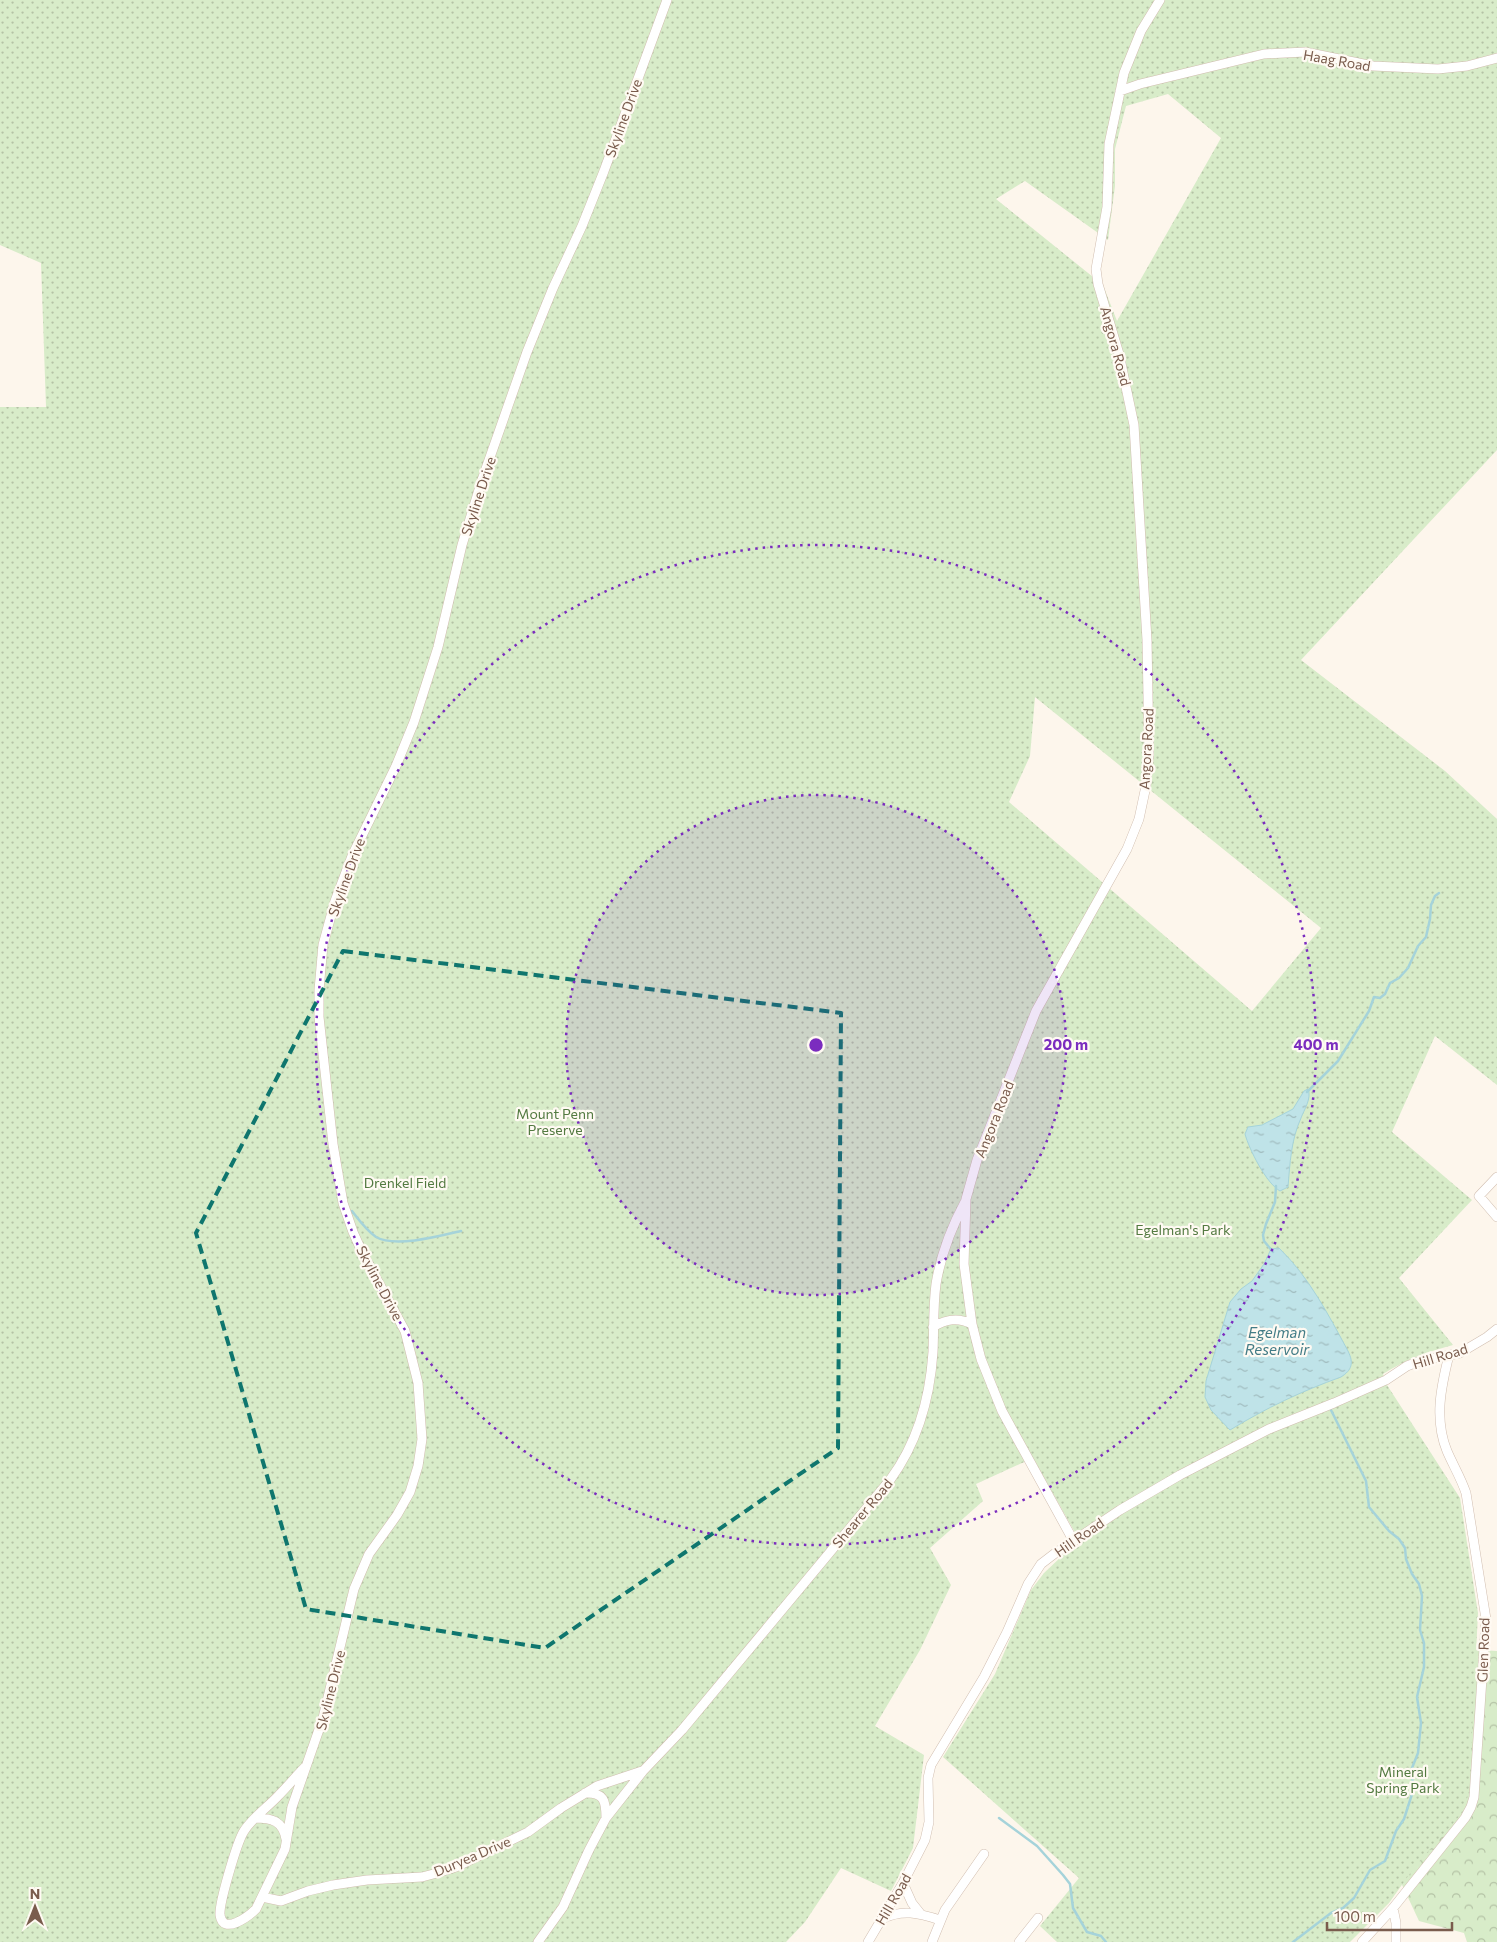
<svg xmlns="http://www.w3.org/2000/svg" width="1497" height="1942" viewBox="0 0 1497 1942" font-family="Commissioner,sans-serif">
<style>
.forest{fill:url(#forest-crowns)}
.park{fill:url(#park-dots);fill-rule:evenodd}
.water{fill:url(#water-ripples);stroke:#a5d3da}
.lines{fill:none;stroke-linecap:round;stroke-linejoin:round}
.stream{stroke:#a5d3da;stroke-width:2.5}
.minor-casing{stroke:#d1beb0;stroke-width:10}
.minor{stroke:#fff;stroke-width:9}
.marked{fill:none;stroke:#0f766e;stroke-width:4;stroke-dasharray:10 6;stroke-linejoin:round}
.ring{fill:none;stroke:#7b2cbf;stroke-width:2.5;stroke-dasharray:2.5 5}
.labels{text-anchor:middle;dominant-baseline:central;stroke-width:4.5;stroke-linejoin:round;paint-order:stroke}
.street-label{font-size:14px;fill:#7a5c4d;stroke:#fffaf3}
.park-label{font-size:14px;fill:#537a41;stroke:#fffaf3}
.water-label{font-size:15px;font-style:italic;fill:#437c86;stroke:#fffaf3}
.centre{fill:#7b2cbf;stroke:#fffaf3;stroke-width:2.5}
.ring-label{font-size:15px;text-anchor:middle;font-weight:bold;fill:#7b2cbf;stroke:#fffaf3;stroke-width:4.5;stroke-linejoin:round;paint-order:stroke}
</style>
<defs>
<pattern id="forest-crowns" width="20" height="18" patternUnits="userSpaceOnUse" patternTransform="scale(1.25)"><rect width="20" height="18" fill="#d8ecc9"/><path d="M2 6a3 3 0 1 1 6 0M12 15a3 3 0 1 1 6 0" fill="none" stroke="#b4c2a5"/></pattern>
<pattern id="park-dots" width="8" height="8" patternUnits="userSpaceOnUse" patternTransform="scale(1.25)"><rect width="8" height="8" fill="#d8ecc9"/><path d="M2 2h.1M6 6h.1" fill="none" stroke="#b4c2a5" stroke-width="1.8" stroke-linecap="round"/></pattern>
<pattern id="water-ripples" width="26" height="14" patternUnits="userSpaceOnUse" patternTransform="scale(1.25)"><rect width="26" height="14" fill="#bfe3e8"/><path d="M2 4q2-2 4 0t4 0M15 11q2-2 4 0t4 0" fill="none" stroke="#a0bbbe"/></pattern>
</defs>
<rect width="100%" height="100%" fill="#fdf6ec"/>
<path class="forest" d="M1371 1643 1497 1651V1942H1467L1464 1933 1419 1921 1324 1718Z"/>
<path class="park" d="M0 0H1497V450L1301 660 1445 771 1497 819V1085L1435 1036 1392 1132 1472 1200 1399 1278 1453 1345C1426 1352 1407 1359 1383 1374L1387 1385 1460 1498 1478 1613 1469 1791 1464 1811 1416 1865 1389 1903 1350 1942H1057L1040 1926 1079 1878 943 1757 995 1674 1031 1590 1044 1573 1062 1556 1082 1545 1033 1458 976 1484 983 1501 930 1548 951 1585 920 1650 875 1726 924 1755 913 1848 891 1891 841 1868 805 1922 786 1942H0V407H46L41 263 0 245ZM1168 94 1221 138 1117 321 1103 285 996 199 1025 181 1108 240 1115 186V149L1126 106ZM1035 697 1321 928 1252 1011 1009 802 1030 756Z"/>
<path class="water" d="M1308 1089C1312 1098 1304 1110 1301 1118 1291 1140 1290 1163 1288 1187L1280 1191C1266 1183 1249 1149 1245 1134L1248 1127 1262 1125 1293 1109 1304 1091Z
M1279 1248C1309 1277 1328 1314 1348 1351 1354 1363 1352 1370 1341 1377 1302 1391 1266 1408 1230 1430L1211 1410 1205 1397 1206 1381 1230 1302 1241 1289 1252 1281 1264 1264 1271 1249Z"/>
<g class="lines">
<path class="stream" d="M1307 1092 1338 1061 1369 1011 1374 997 1380 998 1385 994 1390 983 1399 978 1408 968 1418 946 1426 937 1430 919 1431 905 1435 896 1439 893
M352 1211C359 1220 366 1230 376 1237 395 1248 440 1236 461 1231
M1273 1252 1264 1241 1263 1235 1266 1224 1275 1202 1276 1186
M999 1818 1037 1846 1063 1875 1070 1884 1073 1908 1087 1932 1101 1936 1106 1942
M1293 1942 1331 1913 1343 1908 1354 1898 1370 1870 1385 1861 1396 1831 1404 1819 1413 1791 1412 1768 1418 1753 1421 1723 1417 1697 1424 1667V1643L1420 1630 1422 1596 1419 1584 1412 1574 1406 1559 1405 1548 1399 1539 1389 1531 1369 1507 1366 1481 1331 1410"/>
<defs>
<path id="minor" d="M1120 91 1140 84 1264 54 1305 52 1373 66 1438 69 1467 66 1497 58
M1497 1177 1479 1196 1497 1217
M933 1327C946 1319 958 1317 972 1324
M1073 1540 1002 1411 981 1359 972 1324 964 1264 966 1199 977 1160 1036 1011 1127 849 1139 819 1146 786 1149 754 1147 640 1134 425 1119 354 1098 284 1096 269 1107 207 1109 144 1124 73 1141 31 1160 0
M305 1767C296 1776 288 1786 279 1795 268 1807 253 1817 244 1831 237 1842 219 1903 220 1915 223 1936 249 1916 256 1909L285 1849 292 1807 323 1718 354 1589 369 1554 397 1515 410 1492 418 1466 422 1439 418 1383 405 1331 362 1252 353 1232 343 1203 333 1144 319 1017V990L323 945 335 901 352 856 396 766 414 722 438 647 462 545 482 480 527 352 553 288 582 226 604 171 667 0
M585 1793C604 1792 606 1801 606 1818
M255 1818C272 1818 283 1821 286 1839
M903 1883 912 1903 920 1913
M262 1897 281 1901 308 1891 333 1885 367 1880 422 1877 437 1873 456 1867 528 1832 561 1808 597 1786 642 1771
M1393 1908 1396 1923V1942
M882 1919C902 1909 919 1913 940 1920
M538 1942 563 1907 589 1850 606 1818 643 1771 682 1730 890 1480C918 1442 930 1398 933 1352 934 1329 933 1307 936 1284 941 1254 951 1228 965 1202
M868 1942 903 1883 925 1840 929 1822 928 1778 931 1765 984 1677 1007 1632 1028 1584 1041 1564 1054 1554 1120 1510 1180 1475 1269 1429 1334 1403 1386 1380 1407 1366 1420 1361 1460 1353 1487 1337 1497 1329
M932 1942 945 1910 984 1854
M1019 1942 1038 1918
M1362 1942 1393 1908 1465 1818 1471 1807 1474 1797 1486 1619 1466 1493C1461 1478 1453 1465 1447 1451 1434 1419 1441 1387 1449 1355"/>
</defs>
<use href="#minor" class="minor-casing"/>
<use href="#minor" class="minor"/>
</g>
<path class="marked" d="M343 951 841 1013 838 1448 545 1648 306 1609 196 1233Z"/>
<circle cx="816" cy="1045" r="250" fill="#7b2cbf" fill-opacity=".12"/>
<g class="ring">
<circle cx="816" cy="1045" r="250"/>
<circle cx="816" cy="1045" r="500"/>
</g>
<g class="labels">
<g class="street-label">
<text transform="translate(1337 60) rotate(10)">Haag Road</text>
<text transform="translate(623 118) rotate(-70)">Skyline Drive</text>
<text transform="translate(1116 346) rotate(75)">Angora Road</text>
<text transform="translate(478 496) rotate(-72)">Skyline Drive</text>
<text transform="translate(1146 749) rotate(-87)">Angora Road</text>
<text transform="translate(346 877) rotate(-70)">Skyline Drive</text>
<text transform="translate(994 1119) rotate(-68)">Angora Road</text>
<text transform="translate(380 1283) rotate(62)">Skyline Drive</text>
<text transform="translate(1440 1356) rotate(-17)">Hill Road</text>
<text transform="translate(862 1513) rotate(-50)">Shearer Road</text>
<text transform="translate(1079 1537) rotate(-35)">Hill Road</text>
<text transform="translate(1483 1650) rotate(-88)">Glen Road</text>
<text transform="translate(330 1690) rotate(-76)">Skyline Drive</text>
<text transform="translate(472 1856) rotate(-23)">Duryea Drive</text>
<text transform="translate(893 1899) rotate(-60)">Hill Road</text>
</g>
<g class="park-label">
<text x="555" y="1113">Mount Penn<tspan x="555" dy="16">Preserve</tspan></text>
<text x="405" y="1182">Drenkel Field</text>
<text x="1183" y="1229">Egelman's Park</text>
<text x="1403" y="1771">Mineral<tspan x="1403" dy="16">Spring Park</tspan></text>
</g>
<g class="water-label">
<text x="1277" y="1332">Egelman<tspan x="1277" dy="17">Reservoir</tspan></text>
</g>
</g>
<circle cx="816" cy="1045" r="8" class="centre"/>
<g class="ring-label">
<text x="1066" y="1050">200 m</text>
<text x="1316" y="1050">400 m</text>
</g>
<g transform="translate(35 1907)" stroke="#fffaf3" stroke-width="4" paint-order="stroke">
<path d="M0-4L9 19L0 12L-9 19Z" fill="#7a5c4d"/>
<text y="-8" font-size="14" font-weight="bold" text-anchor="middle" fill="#7a5c4d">N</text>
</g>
<path d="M1327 1922v8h125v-8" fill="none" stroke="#7a5c4d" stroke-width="2.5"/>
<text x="1334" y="1922" font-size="15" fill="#7a5c4d" stroke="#fffaf3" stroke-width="4" paint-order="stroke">100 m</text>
</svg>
